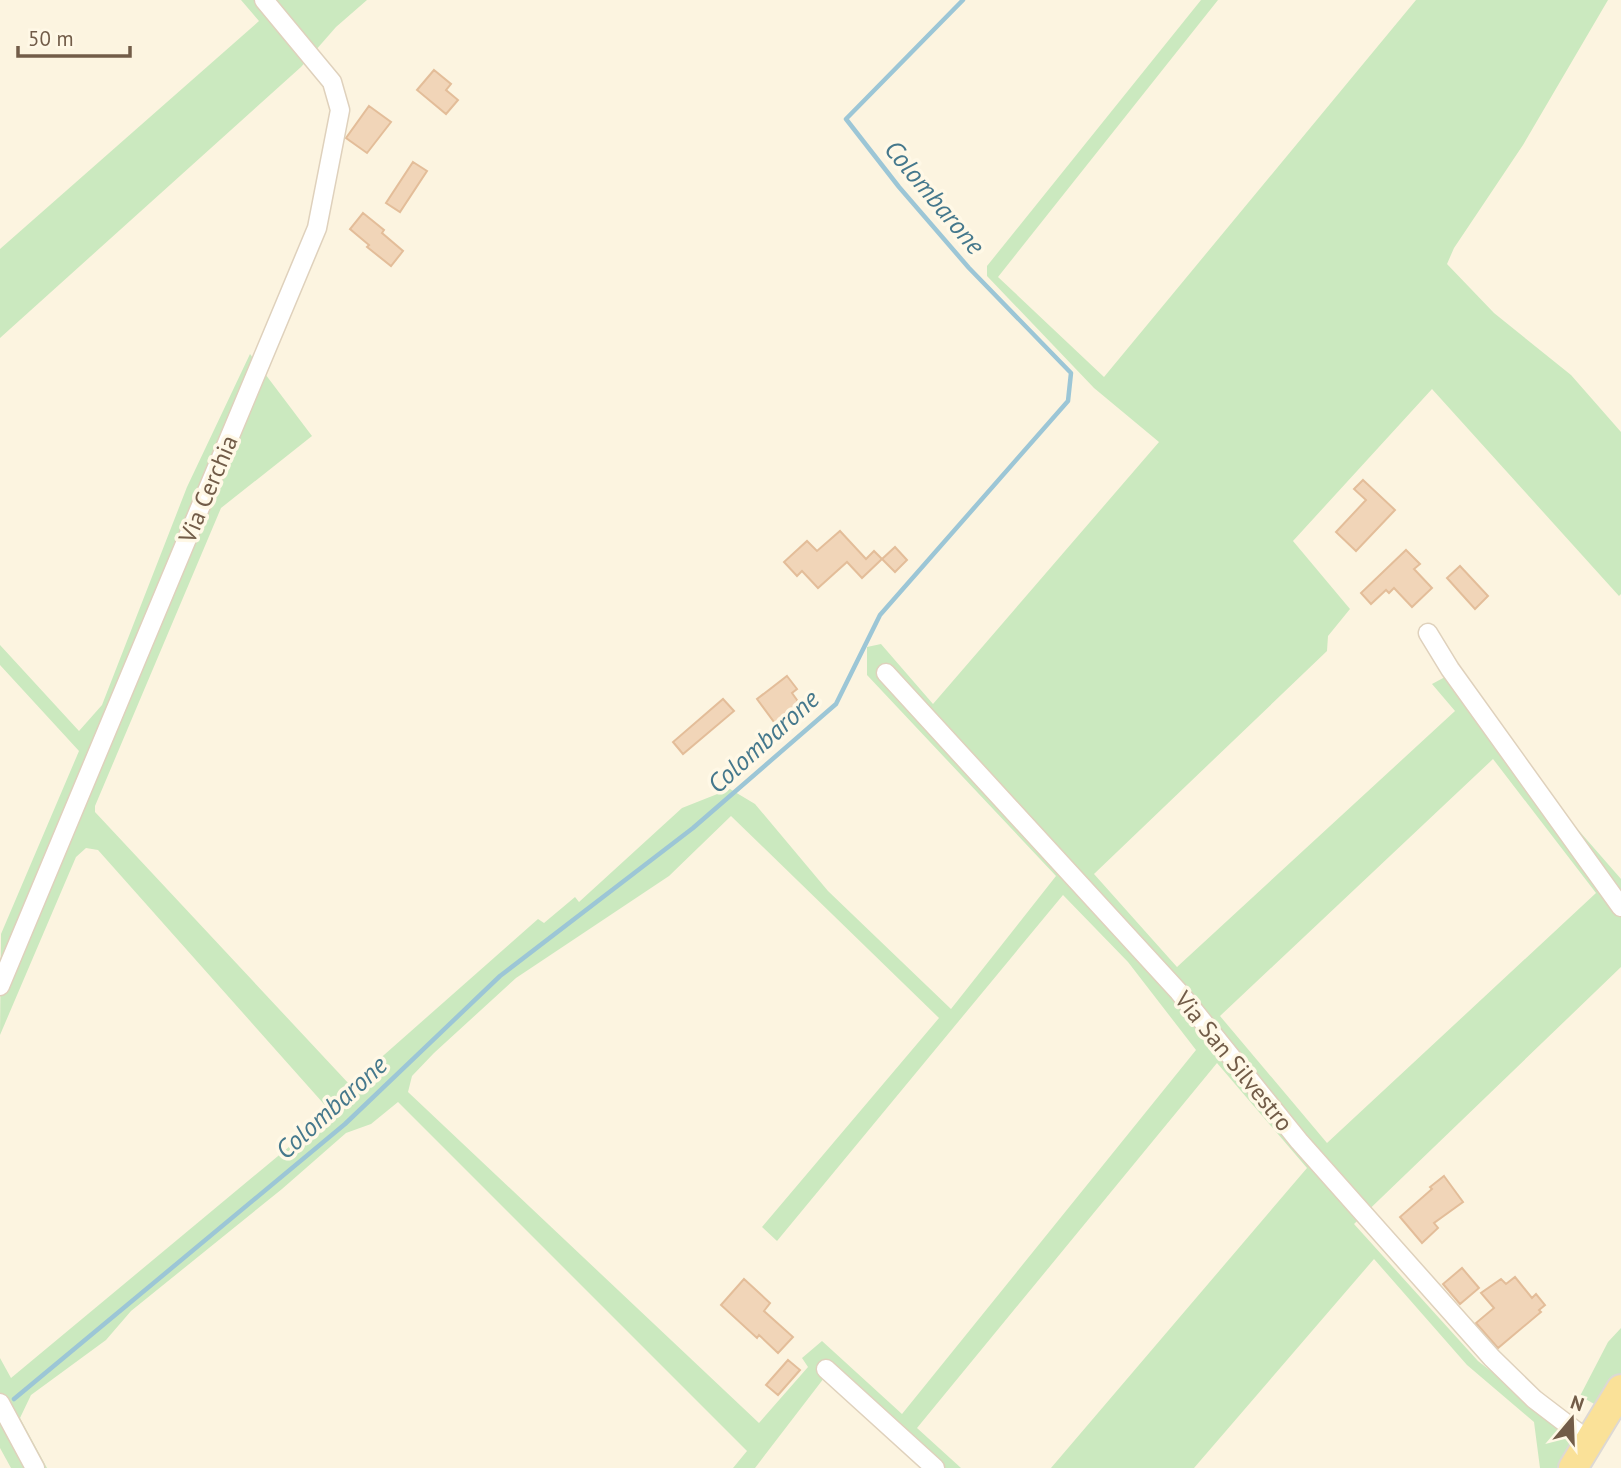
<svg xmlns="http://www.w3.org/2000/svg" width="1621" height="1468" viewBox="0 0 1621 1468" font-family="'PT Sans',sans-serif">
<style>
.green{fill:#cbe9bf;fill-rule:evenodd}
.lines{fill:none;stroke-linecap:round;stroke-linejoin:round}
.stream{stroke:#9cc6d6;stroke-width:4.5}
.building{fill:#f1d5b8;stroke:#e3bd99;stroke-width:2}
.street-casing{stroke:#dfd1bc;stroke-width:21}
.primary-casing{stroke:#ddd8d3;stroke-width:32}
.street{stroke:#fff;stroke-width:18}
.primary{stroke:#fae198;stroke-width:28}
.labels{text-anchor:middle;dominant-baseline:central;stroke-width:7;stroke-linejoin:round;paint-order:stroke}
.street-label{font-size:24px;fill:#725c48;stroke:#fff8e6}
.water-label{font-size:26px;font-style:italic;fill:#45788c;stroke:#fff8e6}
</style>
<rect width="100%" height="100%" fill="#fcf4e0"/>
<path class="green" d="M241 0H367L336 27 301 67 0 338V249L259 21Z
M1201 0H1218L998 277 1104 377 1416 0H1608L1523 145 1454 248 1447 264 1494 313 1571 375 1621 432V594L1619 596 1432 389 1293 541 1350 609 1328 636 1327 651 1094 874 1177 967 1455 711 1432 684 1445 677 1621 879V967L1354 1224 1478 1361 1597 1454 1591 1468H1540L1534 1422 1467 1365 1374 1259 1194 1468H1051L1307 1168 1217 1063 917 1428 961 1468H924L824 1378 755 1468H733L747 1451 398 1102 371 1124 346 1133 282 1189 131 1311 106 1340 31 1395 20 1418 47 1468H11L0 1448V1358L11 1378 331 1112 98 850 86 848 76 857 0 1035 1 934 79 751 0 665V645L79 731 102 705 187 487 250 354 312 436 221 508 95 806V812L350 1085 538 919 544 923 575 897 579 902 682 808 730 789 755 804 828 891 951 1009 1056 876 867 675V647L881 644 933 704 1159 442 1094 388 987 276V266ZM1493 759 1596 893 1327 1143 1220 1016ZM731 816 939 1018 762 1227 777 1241 1063 895 1128 962 1196 1050 902 1414 822 1341 802 1358 808 1367 759 1423 408 1092 412 1076 434 1053 516 978 669 876Z
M1621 1328V1419L1580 1396 1608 1342Z"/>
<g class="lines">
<path class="stream" d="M14 1399 345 1124 500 976 693 828 836 704 880 615 1068 401 1071 373 969 268 899 187 846 119 963 0"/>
</g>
<path class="building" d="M434 70 451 84 446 90 458 100 446 114 417 90Z
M369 106 391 122 367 153 346 138Z
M413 162 427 171 400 212 386 203Z
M363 213 384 230 382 233 403 251 391 266 367 247 369 245 350 229Z
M1363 480 1395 510 1356 551 1336 532 1366 500 1354 489Z
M840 531 866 559 874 551 882 559 895 547 907 560 895 572 882 559 862 578 847 562 818 588 802 571 797 576 784 562 807 541 817 551Z
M1406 550 1420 564 1414 569 1432 588 1412 607 1394 588 1389 593 1386 590 1371 604 1361 593Z
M1460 566 1488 596 1475 609 1447 578Z
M787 676 797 689 792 693 802 707 777 726 757 699Z
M723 699 734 711 683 754 673 742Z
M1444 1176 1463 1202 1434 1223 1438 1228 1422 1243 1400 1217 1432 1189 1430 1187Z
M1462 1268 1479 1288 1460 1304 1443 1284Z
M1515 1277 1532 1298 1536 1294 1545 1305 1539 1310 1541 1312 1498 1348 1476 1323 1494 1308 1481 1293 1501 1279 1506 1284Z
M744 1279 770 1303 764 1311 793 1337 778 1353 759 1335 757 1338 721 1305Z
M788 1360 800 1370 778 1395 766 1385Z"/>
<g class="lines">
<defs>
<path id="street" d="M1428 633 1450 669 1621 907
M886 673 1179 992 1299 1141 1492 1358 1534 1399 1589 1441
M0 986 317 228 340 110 332 82 264 0
M826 1369 935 1468
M0 1403 35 1468"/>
<path id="primary" d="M1573 1468 1621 1389"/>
</defs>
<use href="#street" class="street-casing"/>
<use href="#primary" class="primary-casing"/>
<use href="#street" class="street"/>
<use href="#primary" class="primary"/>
</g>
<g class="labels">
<g class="street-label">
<text transform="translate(208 489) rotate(-67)">Via Cerchia</text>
<text transform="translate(1234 1061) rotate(51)">Via San Silvestro</text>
</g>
<g class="water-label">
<text transform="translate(935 197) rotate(50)">Colombarone</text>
<text transform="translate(763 741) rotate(-42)">Colombarone</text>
<text transform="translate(331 1107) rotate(-42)">Colombarone</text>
</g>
</g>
<g transform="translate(1572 1419) rotate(19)" stroke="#fff8e6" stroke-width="5" paint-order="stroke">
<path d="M0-5L12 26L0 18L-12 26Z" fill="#725c48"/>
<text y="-10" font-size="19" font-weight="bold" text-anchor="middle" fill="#725c48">N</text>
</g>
<path d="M18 46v10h112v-10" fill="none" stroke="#725c48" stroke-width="3.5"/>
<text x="28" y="46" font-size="21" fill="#725c48" stroke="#fff8e6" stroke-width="5" paint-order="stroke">50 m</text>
</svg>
